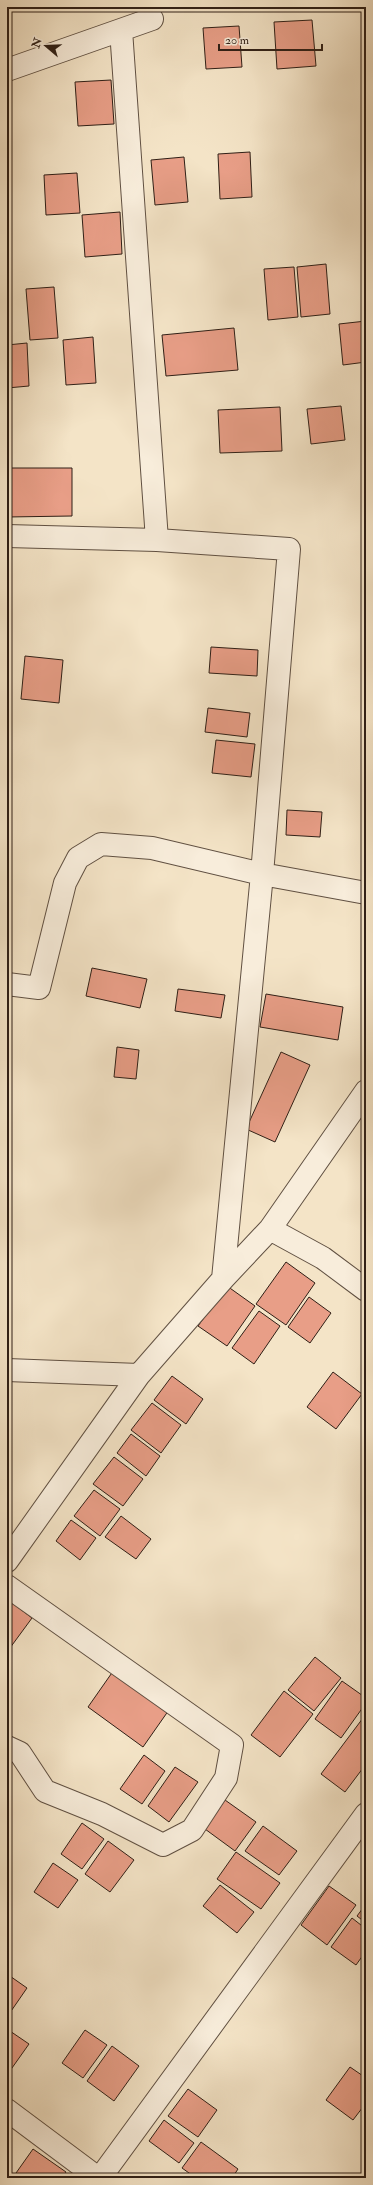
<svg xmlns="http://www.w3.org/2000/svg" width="373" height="2185" viewBox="0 0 373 2185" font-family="'IM FELL Double Pica',serif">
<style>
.building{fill:#e89e87;stroke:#2f1f16}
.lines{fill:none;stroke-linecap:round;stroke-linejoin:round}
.minor-casing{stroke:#605042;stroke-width:24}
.minor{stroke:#f8eddb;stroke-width:22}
</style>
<rect width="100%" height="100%" fill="#f4e4c7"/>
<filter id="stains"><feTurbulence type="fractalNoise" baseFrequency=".005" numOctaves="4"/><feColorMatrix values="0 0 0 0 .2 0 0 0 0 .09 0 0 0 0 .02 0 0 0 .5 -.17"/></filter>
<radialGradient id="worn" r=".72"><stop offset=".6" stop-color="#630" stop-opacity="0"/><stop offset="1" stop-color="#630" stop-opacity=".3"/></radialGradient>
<path class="building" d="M312 20 316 66 277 69 274 22Z
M239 26 242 67 206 69 203 28Z
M111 80 114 124 78 126 75 82Z
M250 152 252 197 220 199 218 154Z
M184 157 188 202 155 205 151 160Z
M77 173 80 213 46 215 44 175Z
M120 212 122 254 85 257 82 215Z
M326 264 330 314 301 317 297 267Z
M294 267 298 317 268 320 264 269Z
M54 287 58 338 30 340 26 289Z
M366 321V362L343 365 339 324Z
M234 328 238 370 166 376 162 335Z
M93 337 96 383 66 385 63 340Z
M27 343 29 386 7 388V345Z
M341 406 345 440 311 444 307 409Z
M280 407 282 451 220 453 218 410Z
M7 468H72V516L7 517Z
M211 647 258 650 257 676 209 673Z
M25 656 63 660 59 703 21 699Z
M208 708 250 713 247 737 205 732Z
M216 740 255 744 251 777 212 773Z
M287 810 322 812 320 837 286 835Z
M92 968 147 979 140 1008 86 996Z
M178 989 225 995 221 1018 175 1011Z
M266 994 343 1007 338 1040 260 1027Z
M117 1047 139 1050 136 1079 114 1077Z
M281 1052 310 1065 275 1142 246 1129Z
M286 1262 315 1283 286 1325 256 1304Z
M227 1286 255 1306 227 1346 198 1326Z
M309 1297 331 1313 310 1343 288 1327Z
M259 1311 280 1326 254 1364 232 1348Z
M333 1372 362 1394 336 1429 307 1407Z
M172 1376 203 1399 186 1424 154 1400Z
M152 1403 181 1425 161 1453 131 1430Z
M131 1434 160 1456 146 1476 117 1453Z
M114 1457 143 1479 123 1506 93 1484Z
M94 1490 120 1509 100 1536 74 1516Z
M121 1516 151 1539 136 1559 105 1537Z
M71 1520 96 1538 80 1560 56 1541Z
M7 1599 32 1618 7 1652Z
M315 1657 341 1678 314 1711 288 1690Z
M116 1667 171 1707 143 1747 88 1707Z
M342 1681 366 1698V1703L341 1738 315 1719Z
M284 1691 313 1714 280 1757 251 1735Z
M366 1714V1764L345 1792 321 1774Z
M144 1755 165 1771 142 1804 120 1789Z
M175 1767 198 1782 169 1822 148 1806Z
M225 1800 256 1822 235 1851 205 1829Z
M82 1823 104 1839 82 1869 61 1854Z
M263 1826 297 1851 279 1875 245 1851Z
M108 1841 134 1860 110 1892 85 1874Z
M236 1852 280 1883 261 1909 217 1879Z
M53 1863 78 1880 58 1908 34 1892Z
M220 1885 254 1912 237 1933 203 1906Z
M329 1886 356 1905 327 1945 301 1925Z
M366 1904V1923L357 1916Z
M352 1918 366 1929V1951L356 1965 331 1947Z
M7 1974 27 1988 7 2017Z
M7 2029 29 2044 7 2075Z
M85 2030 107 2045 83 2078 62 2063Z
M112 2046 139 2066 114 2101 87 2081Z
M350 2067 366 2078V2103L353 2120 326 2100Z
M188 2089 217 2110 198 2137 168 2116Z
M164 2120 194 2143 179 2163 149 2141Z
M201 2142 238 2169 232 2178H196L182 2168Z
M33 2149 66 2172 62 2178H22L16 2173Z"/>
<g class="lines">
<defs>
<path id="minor" d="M121 30 157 540
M7 70 152 19
M7 536 157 540 289 549 262 874 223 1279
M7 984 39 988 65 883 78 858 101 844 152 848 262 874 366 893
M270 1229 323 1258 366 1290
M7 1370 139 1375 223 1279 270 1229 366 1091
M7 1561 139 1375
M7 1586 232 1745 226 1778 192 1830 163 1845 102 1814 45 1791 20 1753 7 1747
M7 2110 98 2178
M100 2178 366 1814"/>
</defs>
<use href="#minor" class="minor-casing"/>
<use href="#minor" class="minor"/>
</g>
<rect width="373" height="2185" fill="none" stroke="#f4e4c7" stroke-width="24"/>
<rect x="8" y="8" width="357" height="2169" fill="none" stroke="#2f1f16" stroke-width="2"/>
<rect x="12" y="12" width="349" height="2161" fill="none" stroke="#2f1f16"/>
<g transform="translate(46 46) rotate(289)" stroke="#f8eddb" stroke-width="3" paint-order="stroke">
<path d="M0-3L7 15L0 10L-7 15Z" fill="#2f1f16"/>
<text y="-6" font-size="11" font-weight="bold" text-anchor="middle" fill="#2f1f16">N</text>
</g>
<path d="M219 44v6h103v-6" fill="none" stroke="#2f1f16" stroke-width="2"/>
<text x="225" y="44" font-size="12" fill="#2f1f16" stroke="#f8eddb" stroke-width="3" paint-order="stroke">20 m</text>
<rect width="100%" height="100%" filter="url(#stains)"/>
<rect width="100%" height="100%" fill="url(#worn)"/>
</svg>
